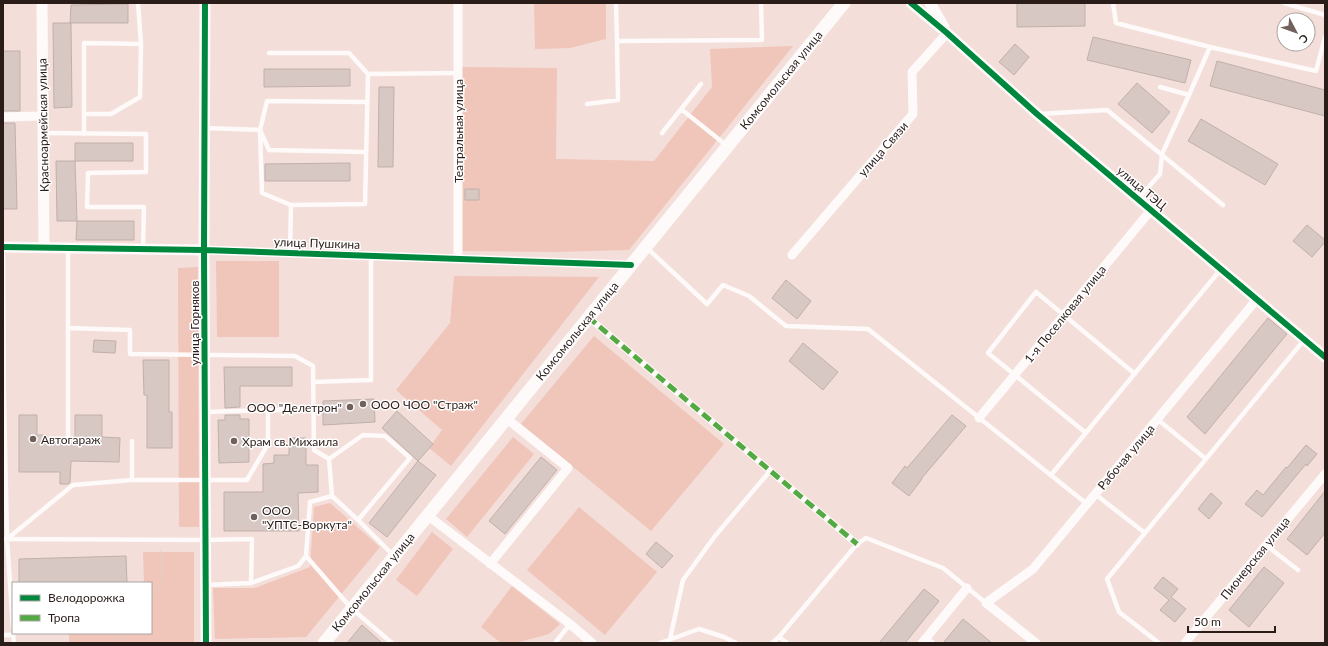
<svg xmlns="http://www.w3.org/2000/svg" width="1328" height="646" viewBox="0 0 1328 646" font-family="Lato,sans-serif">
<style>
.green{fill:#f0c5ba}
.building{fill:#d8c8c4;stroke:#c0afab}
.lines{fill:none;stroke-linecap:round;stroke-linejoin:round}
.path{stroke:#d9d3d1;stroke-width:2;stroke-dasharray:1 3;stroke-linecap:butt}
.service{stroke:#fdfaf9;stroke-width:4.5}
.pedestrian{stroke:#fdfaf9;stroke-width:7}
.minor{stroke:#fdfaf9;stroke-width:9}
.tertiary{stroke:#fdfaf9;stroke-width:11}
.secondary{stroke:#fdfaf9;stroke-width:13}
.quiet{stroke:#53a942;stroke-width:5;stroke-dasharray:10 5;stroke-linecap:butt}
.cycleway-casing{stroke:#fff;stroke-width:8}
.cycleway{stroke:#00873e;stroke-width:6}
.poi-dot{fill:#71605c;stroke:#fff;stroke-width:1.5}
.labels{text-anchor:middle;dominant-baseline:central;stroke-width:3;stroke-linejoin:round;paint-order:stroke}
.street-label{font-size:12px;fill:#2a1c19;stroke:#fff}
.poi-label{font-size:12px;fill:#2a1c19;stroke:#fff;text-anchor:start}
</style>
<rect width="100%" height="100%" fill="#f4ded9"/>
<path class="green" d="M534 3H606V39L570 48 535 49Z
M793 46 629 250 555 252 460 251 462 67 557 68 556 159 654 161 712 87 710 49Z
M216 261H279V337H217Z
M198 267 199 527H179L178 268Z
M454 276 599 277 451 466 429 448 442 430 396 390 450 323Z
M594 336 724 444 651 531 521 424Z
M513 437 534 454 467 537 446 519Z
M330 503 380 547 306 637 215 639 213 588H255L310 567 314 507Z
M579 507 657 572 605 635 527 570Z
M432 532 453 549 417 596 396 580Z
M143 552H194V643H69V633H151V583H144Z
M512 586 560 624 549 634 516 643H501L481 627Z"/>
<path class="building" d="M1017 3H1085V26L1017 27Z
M128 4V23H70L71 5Z
M53 23H71L72 107 54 108Z
M1093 37 1191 60 1185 83 1087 60Z
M1015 44 1029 57 1014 75 999 62Z
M3 51H20V111H3Z
M1217 61 1325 90V116L1210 86Z
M264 69H350V86L264 87Z
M1137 83 1170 112 1152 133 1118 104Z
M379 87H394L393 167H378Z
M1201 119 1278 164 1265 185 1188 141Z
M3 123H15L17 209H3Z
M75 143H133V161H75Z
M56 161H75L77 221H57Z
M350 163V181H265V164Z
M465 189H479V200H465Z
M77 221H134V240H76Z
M1307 225 1325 240V242L1312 257 1293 241Z
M786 280 811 301 797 319 772 298Z
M1268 318 1287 334 1205 434 1187 417Z
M94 340 116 341 115 353 93 352Z
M803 343 838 372 823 390 789 361Z
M143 360H169V412H172V448H147V395H144Z
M224 367H292V386H240V407L225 408Z
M374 399 375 422 323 425V401Z
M397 411 433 444 418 461 382 428Z
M19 415H37V435H47V443H75V415H102V437L120 438 119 462 71 461 70 482 69 484H60V472H19Z
M225 415H240V419H249V462L219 463 218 420H225Z
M952 415 966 426 921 479H922L909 496 892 483 905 466 907 468Z
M289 438H306V465H318V492L298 493 299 531H224V492H263V464L274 463V455H289Z
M1306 445 1317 454 1307 466 1306 464 1262 517 1245 504 1257 490 1263 495 1286 467 1287 468Z
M541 457 557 470 505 534 489 521Z
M418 461 436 475 387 537 369 523Z
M1325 491V533L1307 555 1287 539Z
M1211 493 1222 503 1209 519 1198 509Z
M656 542 673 556 662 568 646 554Z
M126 556 127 583H19V559Z
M1264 567 1284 583 1249 627 1229 610Z
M1163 577 1178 589 1171 597 1186 609 1175 622 1160 610 1169 600 1154 588Z
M924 589 939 601 905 643H879Z
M963 619 992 643H943Z
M362 625 382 643H347Z"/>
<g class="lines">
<path class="path" d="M151 596 161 583V547
M113 643 121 633"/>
<path class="service" d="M616 3 617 41 762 40 761 3
M1113 3 1116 23 1210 47 1316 71 1325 37
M1284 3 1325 15
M269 53H349L368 74
M1160 87 1189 95 1210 47
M587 104 618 100 617 41
M681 109 726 145
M84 114H111L140 97 141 44 138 3
M1039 114 1107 110 1223 205
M205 128 260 130 269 150 366 152
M44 133 146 134V172L88 173 87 207H144L143 249
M662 133 701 84
M84 134V43L141 44
M1138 199 1160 174 1162 154 1189 95
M291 205 262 193 260 130 267 101 367 102
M68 248V328L130 330V354L295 356 313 366 314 450 329 459 332 496 310 502 306 556 351 608 392 643
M647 248 707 304 723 285 749 296 786 326 868 329 1087 504
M290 253 291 205 365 204 368 74 458 73
M313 382 371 380V256
M3 397H4L3 247
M4 397 7 539
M205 412 313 409
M1157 419 1206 459
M1086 433 988 353 1036 292 1135 374
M68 437V328
M329 459 363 435 385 436 410 458 358 520 393 555
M1051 475 1221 269
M132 480V441
M1095 494 1145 533
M332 496 358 520
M3 539 206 540 252 539 251 583
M1266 545 1298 570
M206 585 251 583 298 566 306 556
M13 628 7 539 73 485 132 480H247L268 444V410
M13 633 14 643
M3 635H13
M779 637 787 643
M927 638 933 643
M670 639 683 580 715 536 770 471
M555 643 570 624
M660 643 699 629 724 637 736 643
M772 643 779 637 857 544 866 538 943 568 986 603
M1159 643 1119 612 1107 579 1304 340"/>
<path class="pedestrian" d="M588 317 857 544"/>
<path class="minor" d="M458 3V259
M3 117 42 116
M204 250 631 265
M792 255 913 114 912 72 947 33
M979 418 1151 210
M427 515 570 624 592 643
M490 564 568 468 506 418
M922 643 967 588
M1036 643 986 603 1033 569 1257 299
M1185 643 1325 474"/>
<path class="tertiary" d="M42 3 44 248
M205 3 204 250 206 643
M911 3 947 33 1037 114 1325 357
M930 3 944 27
M3 247 204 250"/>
<path class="secondary" d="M324 643 844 3"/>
<path class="quiet" d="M588 317 857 544"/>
<defs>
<path id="cycleway" d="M205 3 204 250 206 643
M911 3 947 33 1037 114 1325 357
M3 247 204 250 631 265"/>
</defs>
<use href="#cycleway" class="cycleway-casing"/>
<use href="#cycleway" class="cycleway"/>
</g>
<g class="poi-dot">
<circle cx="363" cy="404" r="4"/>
<circle cx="350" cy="407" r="4"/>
<circle cx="33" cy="439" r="4"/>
<circle cx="234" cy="441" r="4"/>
<circle cx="254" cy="517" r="4"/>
</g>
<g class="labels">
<g class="street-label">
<text transform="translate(781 80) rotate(-51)">Комсомольская улица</text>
<text transform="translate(43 125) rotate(-91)">Красноармейская улица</text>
<text transform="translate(458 131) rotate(-90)">Театральная улица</text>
<text transform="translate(883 149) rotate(-49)">улица Связи</text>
<text transform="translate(1142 188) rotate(40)">улица ТЭЦ</text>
<text transform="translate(317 243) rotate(2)">улица Пушкина</text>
<text transform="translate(1065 314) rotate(-51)">1-я Поселковая улица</text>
<text transform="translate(194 323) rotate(-90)">улица Горняков</text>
<text transform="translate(577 331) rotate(-51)">Комсомольская улица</text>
<text transform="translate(1126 457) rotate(-50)">Рабочая улица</text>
<text transform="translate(1255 558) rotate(-51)">Пионерская улица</text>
<text transform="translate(373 582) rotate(-51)">Комсомольская улица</text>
</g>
<g class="poi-label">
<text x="371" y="404">ООО ЧОО "Страж"</text>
<text x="342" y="407" text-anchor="end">ООО "Делетрон"</text>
<text x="41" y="439">Автогараж</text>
<text x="242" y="441">Храм св.Михаила</text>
<text x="262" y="510">ООО<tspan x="262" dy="14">"УПТС-Воркута"</tspan></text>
</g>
</g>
<rect width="1328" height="646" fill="none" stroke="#2a1c19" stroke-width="8"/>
<rect x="12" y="582" width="140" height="52" fill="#ffffff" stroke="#aaa4a3"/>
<rect x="20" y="595" width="20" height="6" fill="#00873e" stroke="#aaa4a3"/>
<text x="48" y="602" font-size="12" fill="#2a1c19">Велодорожка</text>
<rect x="20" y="615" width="20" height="6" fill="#53a942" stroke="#aaa4a3"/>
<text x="48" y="622" font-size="12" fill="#2a1c19">Тропа</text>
<g transform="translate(1296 32) rotate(131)"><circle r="19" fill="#ffffff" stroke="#aaa4a3"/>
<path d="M0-3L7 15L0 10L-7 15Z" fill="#71605c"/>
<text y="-6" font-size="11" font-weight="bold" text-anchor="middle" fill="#2a1c19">С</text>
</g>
<path d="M1188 626v6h87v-6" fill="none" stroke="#2a1c19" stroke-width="2"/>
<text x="1194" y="626" font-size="12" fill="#2a1c19" stroke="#ffffff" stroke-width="3" paint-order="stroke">50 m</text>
</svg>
